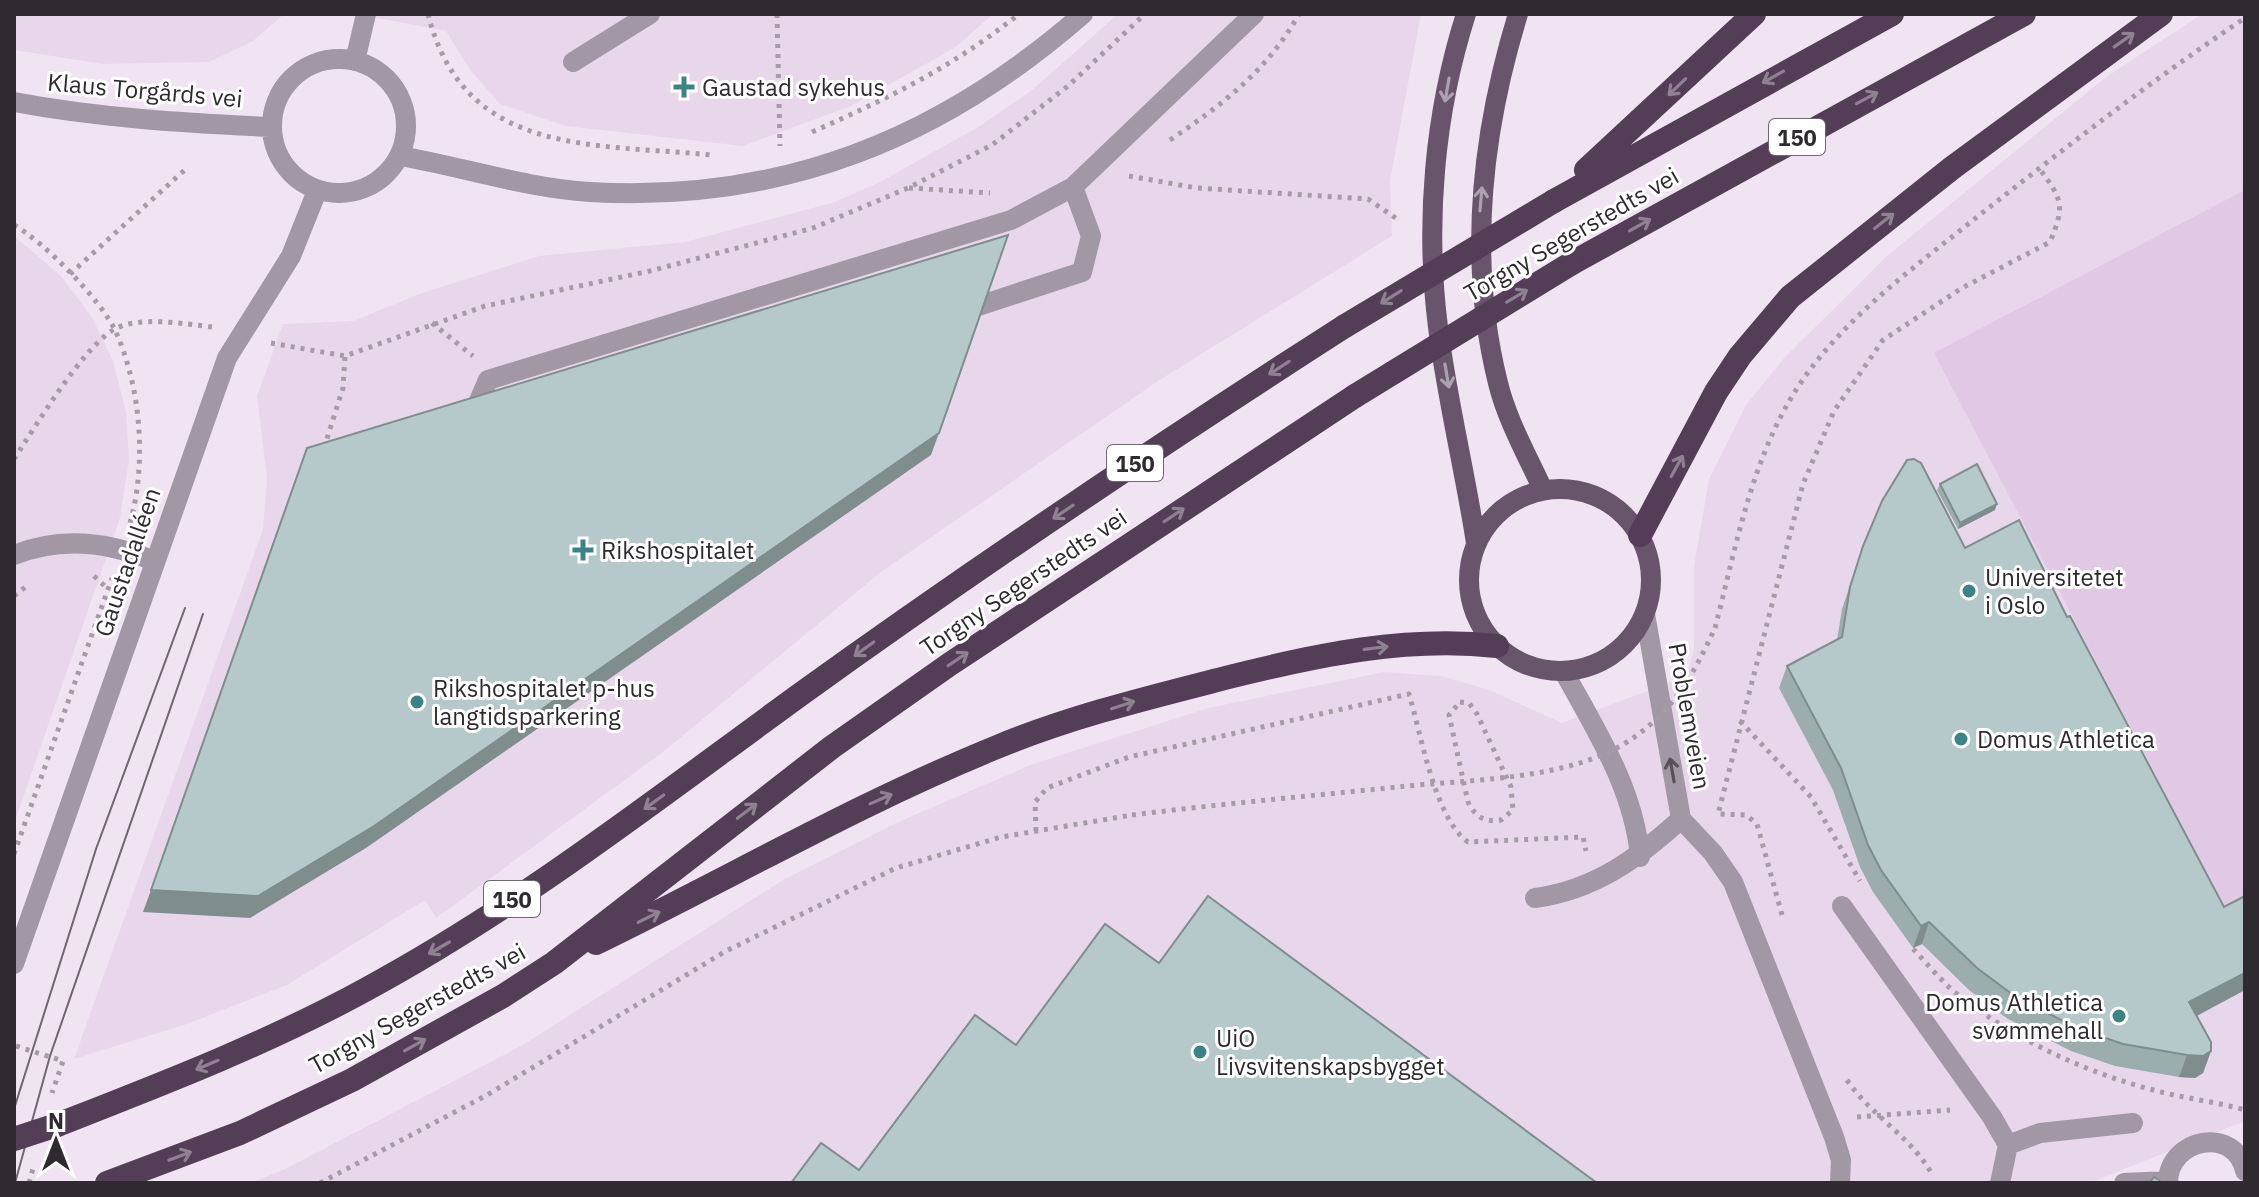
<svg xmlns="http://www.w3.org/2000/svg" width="2259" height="1197" viewBox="0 0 2259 1197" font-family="'IBM Plex Sans',sans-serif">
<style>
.built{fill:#e8d7eb}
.pitch{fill:#e1c8e5}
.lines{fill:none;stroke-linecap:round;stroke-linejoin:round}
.path{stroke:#a59ca6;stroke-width:5;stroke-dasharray:4 6;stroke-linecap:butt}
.minor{stroke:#a297a4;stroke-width:20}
.major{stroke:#68546b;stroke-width:20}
.highway{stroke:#533d57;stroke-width:24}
.tram{stroke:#6f676f;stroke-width:2}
.path-bridge{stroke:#a59ca6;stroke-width:5;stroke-dasharray:4 6;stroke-linecap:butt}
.highway-bridge{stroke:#533d57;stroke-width:24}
.wall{fill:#9cadae}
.shaded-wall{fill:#7f8d8d}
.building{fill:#b5c9ca;stroke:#7f8d8d;stroke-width:2}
.oneway{stroke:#8f8192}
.oneway2{stroke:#aca1ae}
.oneway3{stroke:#575058}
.poi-dot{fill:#3b8387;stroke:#fff;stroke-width:3}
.labels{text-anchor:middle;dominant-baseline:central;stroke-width:6;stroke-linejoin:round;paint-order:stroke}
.shield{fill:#fff;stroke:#6d6a6d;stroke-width:2}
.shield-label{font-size:22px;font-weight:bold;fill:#2f2a2f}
.poi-label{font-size:24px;fill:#2f2a2f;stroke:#fff;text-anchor:start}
.street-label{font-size:24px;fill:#2f2a2f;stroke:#fff}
</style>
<rect width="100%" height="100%" fill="#f0e4f2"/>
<path class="built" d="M14 14H284L253 41 209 62 103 64 14 50Z
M356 14H993L956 47 851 106 743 146 565 126 500 104 470 70 446 31Z
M1118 14H1421L1390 181 1392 236 1158 381 881 572 663 752 436 918 425 900 287 985 187 1024 74 1059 263 529 267 478 257 396 283 324 353 321 422 293 539 256 685 242 835 202 878 183 980 126 1032 90Z
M2202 14H2245V1121L2089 1183H251L287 1168 521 1046 783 880 898 822 1033 764 1208 708 1384 672 1442 676 1489 690 1562 723 1687 676 1694 649V566L1709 479 1746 405 1784 358 1887 256 2106 77Z
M14 236 61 276 92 317 113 361 126 412 129 461 120 518 14 824Z"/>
<path class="pitch" d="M2245 190V899L2226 909 1934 353Z"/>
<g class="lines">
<path class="path" d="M428 14C464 157 592 143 711 155
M777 14 780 146
M812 132C891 97 951 68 1019 14
M1170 140C1222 105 1268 70 1299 14
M1129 176 1197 188 1368 199 1400 221
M909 188 990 193
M14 225C44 242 100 299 115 330 141 387 147 463 130 523
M70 274 188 167
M432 323 473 356
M271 343 345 356 485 306 650 271 813 228 908 188 992 145 1068 86 1145 14
M324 448 343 388 345 356
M14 459C36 426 81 350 113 330 138 315 184 324 212 327
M94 576 108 589
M14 596 28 585
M1715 628C1735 551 1750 467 1791 398 1836 323 1910 271 1977 217 2065 148 2152 80 2245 18
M1460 702 1469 703 1477 714 1511 787 1513 810 1501 820C1484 823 1475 816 1468 802L1449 715Z
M1740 721 1811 797 1860 881
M1036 831 1035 802 1047 788 1129 757 1409 694C1421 734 1435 819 1468 842L1583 837 1586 851
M14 854 112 578
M1782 915 1757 824 1746 815 1718 814 1803 484 1834 411 1883 340 1962 288 2050 242C2065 206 2063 200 2039 168
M1913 949C1928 964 1943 984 1961 997 2019 1042 2089 1074 2161 1092 2189 1099 2217 1102 2245 1110
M16 1046 63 1061 52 1093
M1847 1080C1871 1116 1912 1137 1933 1176
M1857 1117 1950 1110
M29 1183 34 1165
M320 1183 487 1095 726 951 896 868 1001 837 1132 815"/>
<path class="minor" d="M272 126a67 67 0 1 1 134 0a67 67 0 1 1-134 0Z
M355 61 366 14
M573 62 650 14
M14 102C99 118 185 123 271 127
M400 156C463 167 526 188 590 192 782 203 940 139 1083 14
M957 313 1082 272 1091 236 1073 187
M472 417 488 380 1011 220 1073 187 1254 14
M14 555C61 536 109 542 154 561
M1564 672C1596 730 1634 789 1640 857
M1681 819 1713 853 1733 882 1834 1137 1841 1160 1840 1183
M1535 898C1595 890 1638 858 1681 819L1645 614
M1842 906 1992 1117 2008 1145
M14 964 227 358 291 256 317 191
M2000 1183 2008 1145 2040 1133 2133 1123
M2124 1183 2167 1181
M2168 1183C2168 1138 2235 1125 2245 1171"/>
<path class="major" d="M1466 14C1434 114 1425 224 1438 327 1447 399 1465 471 1476 543
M1518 14C1481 135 1467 259 1498 383 1507 420 1527 455 1543 490
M1469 580a91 91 0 1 1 182 0a91 91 0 1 1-182 0Z"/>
<path class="highway" d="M1586 170 1754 14
M1554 201 1892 14
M1572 263 2024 14
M1640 535 1716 392 1740 356 1790 297 1952 168 2161 14
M596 943C730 878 859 803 997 747 1072 716 1151 697 1229 677 1317 655 1406 636 1497 646
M57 1125C162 1084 266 1044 365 990 519 907 659 797 801 694 979 566 1161 444 1345 326
M107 1183 240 1133 352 1080 503 996 554 963 832 747 950 664 1355 396"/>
<path class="tram" d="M14 1109 96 849 185 608
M15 1183 50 1056 203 614"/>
<path class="path-bridge" d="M1132 815C1220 804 1309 796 1398 787 1470 779 1572 781 1633 738 1675 709 1694 673 1715 628"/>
<path class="highway-bridge" d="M1345 326 1554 201
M1355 396 1572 263
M14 1139 57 1125"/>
</g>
<path class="wall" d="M1940 484 1995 510 1958 529 1937 490Z
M1863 546 1965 548 2067 617 2224 907 2245 896V993L2243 991 2197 1016 2211 1051 2203 1073 2195 1078 2179 1077 2115 1066 2071 1051 2008 1019 1969 990 1922 944 1913 948 1873 892 1860 867 1833 790 1779 688 1787 666 1837 640 1842 609Z"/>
<path class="shaded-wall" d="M939 433 931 455 366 848 250 918 143 912 151 890Z
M1997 504 1995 510 1958 529 1960 523Z
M1929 922 1922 944 1913 948 1921 926Z
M2245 973V986L2243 991 2181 1024 2189 1002Z
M2211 1051 2203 1073 2195 1078 2179 1077 2187 1055Z"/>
<path class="building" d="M1008 235 939 433 374 826 258 896 151 890 307 448Z
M1914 459 1921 463 1965 548 2019 520 2067 617 2070 616 2224 907 2245 896V973L2189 1002 2211 1042V1051L2203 1056 2187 1055 2123 1044 2079 1029 2016 997 1977 968 1929 922 1921 926 1881 870 1868 845 1841 768 1787 666 1842 637 1850 587 1863 546 1882 501 1907 460Z
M1977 464 1997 504 1960 523 1940 484Z
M1208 896 1597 1183H791L821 1143 859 1170 975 1015 1016 1045 1105 924 1159 963Z
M2154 1177 2159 1180 2161 1183H2149Z"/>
<defs><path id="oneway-shaft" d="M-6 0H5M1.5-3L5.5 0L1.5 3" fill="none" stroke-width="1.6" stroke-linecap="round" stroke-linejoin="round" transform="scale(2)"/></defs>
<g class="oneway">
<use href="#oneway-shaft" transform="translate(2124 40) rotate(-35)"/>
<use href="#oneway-shaft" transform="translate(1773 77) rotate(151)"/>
<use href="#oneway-shaft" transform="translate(1677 87) rotate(136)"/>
<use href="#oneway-shaft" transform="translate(1867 98) rotate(-28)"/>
<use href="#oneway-shaft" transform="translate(1884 221) rotate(-38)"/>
<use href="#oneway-shaft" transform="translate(1640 225) rotate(-29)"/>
<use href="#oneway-shaft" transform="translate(1517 296) rotate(-31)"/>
<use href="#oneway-shaft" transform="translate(1391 297) rotate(148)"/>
<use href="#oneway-shaft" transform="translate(1279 368) rotate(147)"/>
<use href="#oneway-shaft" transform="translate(1677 466) rotate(-61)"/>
<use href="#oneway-shaft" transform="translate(1063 512) rotate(146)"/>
<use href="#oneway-shaft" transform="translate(1174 515) rotate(-34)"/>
<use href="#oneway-shaft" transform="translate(1376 648) rotate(-7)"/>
<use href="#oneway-shaft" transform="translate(864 649) rotate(144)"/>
<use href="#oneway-shaft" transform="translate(958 659) rotate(-34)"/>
<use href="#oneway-shaft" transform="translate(1123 705) rotate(-18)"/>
<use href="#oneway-shaft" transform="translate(881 799) rotate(-24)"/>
<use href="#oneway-shaft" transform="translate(654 802) rotate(144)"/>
<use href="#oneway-shaft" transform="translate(747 811) rotate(-37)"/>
<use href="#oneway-shaft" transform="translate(649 917) rotate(-26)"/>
<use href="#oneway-shaft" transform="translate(439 948) rotate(150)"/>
<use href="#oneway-shaft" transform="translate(415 1045) rotate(-29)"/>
<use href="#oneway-shaft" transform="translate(207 1065) rotate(157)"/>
<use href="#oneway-shaft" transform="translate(180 1156) rotate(-21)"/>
</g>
<g class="oneway2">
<use href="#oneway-shaft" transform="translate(1447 90) rotate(100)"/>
<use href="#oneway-shaft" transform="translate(1481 199) rotate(-85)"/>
<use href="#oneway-shaft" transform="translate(1447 376) rotate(80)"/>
</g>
<use class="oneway3" href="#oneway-shaft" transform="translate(1672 770) rotate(-100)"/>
<g class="poi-dot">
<path d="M680 75h8v8h8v8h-8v8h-8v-8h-8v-8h8z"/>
<path d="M579 538h8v8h8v8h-8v8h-8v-8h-8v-8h8z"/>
<circle cx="1969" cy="591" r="8"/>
<circle cx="417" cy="702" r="8"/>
<circle cx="1961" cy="739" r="8"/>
<circle cx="2119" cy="1016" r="8"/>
<circle cx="1200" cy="1052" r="8"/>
</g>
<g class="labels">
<g class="shield">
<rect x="1769" y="119" width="56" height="36" rx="6"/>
<rect x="1107" y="445" width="56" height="36" rx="6"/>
<rect x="484" y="881" width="56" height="36" rx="6"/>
</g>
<g class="shield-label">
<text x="1797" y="137">150</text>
<text x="1135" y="463">150</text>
<text x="512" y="899">150</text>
</g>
<g class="poi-label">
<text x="702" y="87">Gaustad sykehus</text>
<text x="601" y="550">Rikshospitalet</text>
<text x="1985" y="577">Universitetet<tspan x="1985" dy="28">i Oslo</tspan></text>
<text x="433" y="688">Rikshospitalet p-hus<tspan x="433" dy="28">langtidsparkering</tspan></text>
<text x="1977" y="739">Domus Athletica</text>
<text x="2103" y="1002" text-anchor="end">Domus Athletica<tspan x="2103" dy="28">svømmehall</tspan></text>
<text x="1216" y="1038">UiO<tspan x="1216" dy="28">Livsvitenskapsbygget</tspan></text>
</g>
<g class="street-label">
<text transform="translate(145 90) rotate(5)">Klaus Torgårds vei</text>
<text transform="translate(1571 234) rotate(-30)">Torgny Segerstedts vei</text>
<text transform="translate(127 562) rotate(-71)">Gaustadalléen</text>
<text transform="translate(1023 582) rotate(-34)">Torgny Segerstedts vei</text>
<text transform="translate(1690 716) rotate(80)">Problemveien</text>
<text transform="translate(417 1008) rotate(-29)">Torgny Segerstedts vei</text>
</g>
</g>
<rect width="2259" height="1197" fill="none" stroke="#2f2a2f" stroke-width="32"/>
<g transform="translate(56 1141)" stroke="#ffffff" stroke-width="6" paint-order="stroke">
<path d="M0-6L14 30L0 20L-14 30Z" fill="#2f2a2f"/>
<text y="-12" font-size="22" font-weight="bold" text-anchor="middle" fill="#2f2a2f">N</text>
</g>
</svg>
